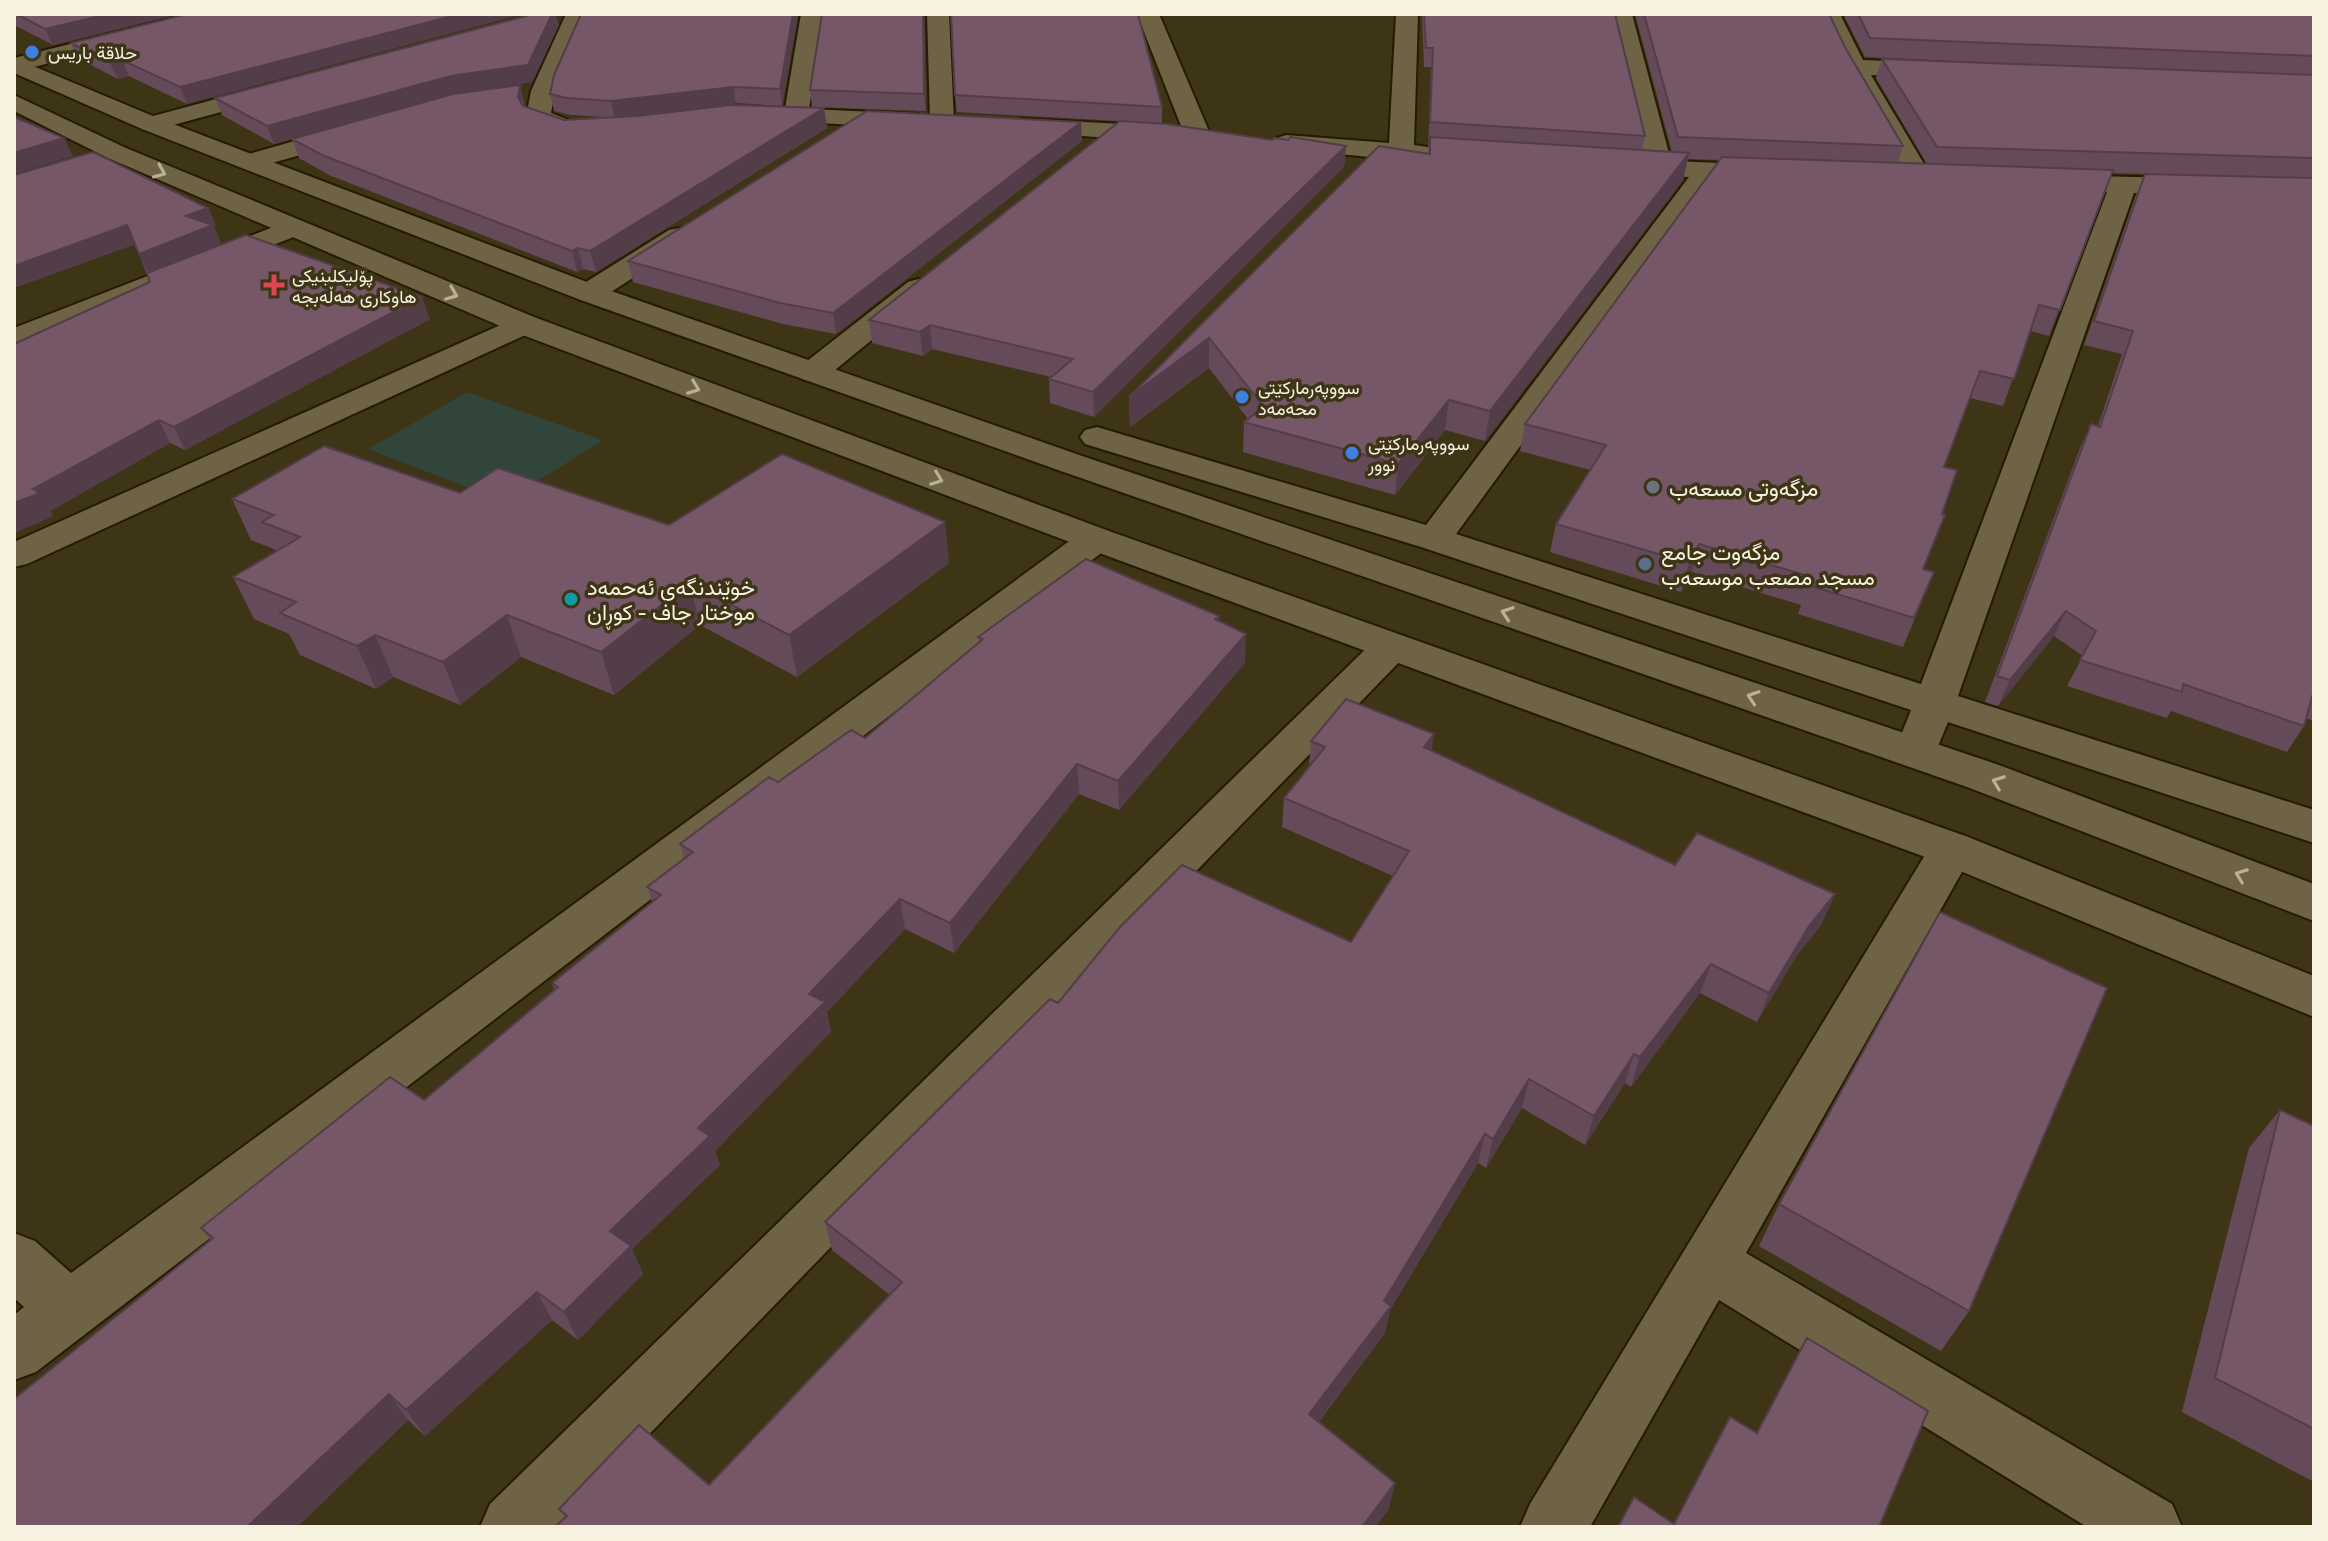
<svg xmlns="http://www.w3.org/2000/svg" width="2328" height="1541" viewBox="0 0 2328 1541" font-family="'Golos Text',Vazirmatn,sans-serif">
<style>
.green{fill:#31453b}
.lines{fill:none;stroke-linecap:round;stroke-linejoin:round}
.minor-casing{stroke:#251b00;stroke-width:4}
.tertiary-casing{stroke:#251b00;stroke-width:4}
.secondary-casing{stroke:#251b00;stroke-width:4}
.minor{fill:#6e6344;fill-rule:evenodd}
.tertiary{fill:#6e6344;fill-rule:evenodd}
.secondary{fill:#6e6344;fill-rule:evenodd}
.wall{fill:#654b59}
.shaded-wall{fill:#533d49}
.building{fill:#765768;stroke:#533d49;stroke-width:2}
.oneway{stroke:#b9b19a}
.shop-dot{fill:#3f7fe0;stroke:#3e3416;stroke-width:3}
.health-dot{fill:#e0444e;stroke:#3e3416;stroke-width:3}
.worship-dot{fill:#6b7280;stroke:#3e3416;stroke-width:3}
.service-dot{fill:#5c6f8a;stroke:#3e3416;stroke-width:3}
.culture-dot{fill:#0f9aa8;stroke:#3e3416;stroke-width:3}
.labels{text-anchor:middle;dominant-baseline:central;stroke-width:7;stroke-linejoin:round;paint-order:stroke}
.far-poi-label{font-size:18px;fill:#f7f1e0;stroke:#3e3416;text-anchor:start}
.poi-label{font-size:22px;fill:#f7f1e0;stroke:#3e3416;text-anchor:start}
</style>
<rect width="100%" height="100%" fill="#3e3416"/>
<path class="green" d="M467 392 603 440 505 502 368 449Z"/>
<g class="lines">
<defs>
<path id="minor" d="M190 14H227L224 19 14 72V58Z
M566 14H588L555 91 551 113 571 121 599 122 602 127 599 132C577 138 540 137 526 117L531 91Z
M801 14H823L809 109 918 114 930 120 927 14H949L954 122 951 127H933L930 122 918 128 757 120 754 115 757 110 785 108Z
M1137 14H1159L1211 136 1207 141H1189L1185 136Z
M1396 14H1418L1414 145 1441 149 1445 154 1441 159 1401 160 1277 148 1273 143 1277 138 1286 135 1389 143Z
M1610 14H1632L1671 161 1772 165 1781 167 1785 173 1781 179H1715L1456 534 1921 684 2107 192 2048 191 2039 189 2035 183 2039 177 2048 175 2314 181V197L2134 193 1958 696 2314 810V843L1948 722 1931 763 1916 768 1901 763 1894 753 1911 710 1421 547 1085 444 1080 437 1085 430 1097 427 1426 525 1689 177 1625 175 1616 173 1612 167 1616 161 1645 160Z
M1818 14H1840L1863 60 1940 63 1948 65 1952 70 1948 75 1940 77 1871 75 1933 179 1929 185H1911L1907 179 1843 67Z
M276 83 284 85 288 90 284 95 151 131 142 129 139 124 142 119Z
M1022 119 1165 126 1174 129 1178 134 1174 139 1165 142 1013 131 1010 126 1013 121Z
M354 124 363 127 367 132 363 137 251 169 242 166 238 161 242 156Z
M679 228 689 230 693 236 689 242 600 299 589 302 578 299 574 293 578 287 669 230Z
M918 279 928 282 933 288 928 294 824 379 813 382 802 379 797 372 802 365 908 282Z
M523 315 534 317 538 324 534 331 27 564 14 567V542Z
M1096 528 1109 531 1115 539 1109 547 36 1372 14 1380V1315L24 1307 14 1298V1233L35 1241 71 1273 1083 531Z
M1392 633 1406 637 1412 646 1406 655 559 1527H480L490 1504 1378 637Z
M1952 832 1968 837 1975 849 1746 1253 2172 1504 2182 1527H2087L1719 1300 1590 1527H1520L1530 1504 1936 837Z"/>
<path id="tertiary" d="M291 220 301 222 305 228 301 234 14 348V328Z"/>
<path id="secondary" d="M14 58 160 119 600 287 1082 456 1999 765 2314 884V921L1967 787 1058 470 578 299 142 129 14 73Z
M14 95 126 148 534 317 1109 531 1968 837 2314 976V1017L1936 861 1083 547 512 331 108 158 14 111Z"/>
</defs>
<use href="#minor" class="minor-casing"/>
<use href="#tertiary" class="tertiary-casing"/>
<use href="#secondary" class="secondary-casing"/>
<use href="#minor" class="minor"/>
<use href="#tertiary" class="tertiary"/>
<use href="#secondary" class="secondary"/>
</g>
<path class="wall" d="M14 14H178L53 45 14 25Z
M187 14V104L129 76 118 79 79 59 71 43Z
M581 14H798L782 106 736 103 634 116 824 108 827 128 596 272 583 269 577 272 329 175 299 158 292 139 274 144 222 115 215 98 559 25 532 82 456 93 525 104V106L564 120 604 117 571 115 554 111 550 94Z
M822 14H924L926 111 812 107 810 90Z
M1422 14H1615L1645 136 1642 150 1672 152 1635 14H1829L1846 49 1903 146 1898 163 1927 164 1876 78 1882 59 2100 67 1865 57 1843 14H2314V721L2306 718 2304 726 2287 752 2171 711 2167 718 2067 686 2083 656 2054 636 1998 706 1985 702 2080 448 2091 424 2098 426 2122 354 2084 345 2136 195 2145 174 2111 173 2049 336 2030 331 2003 406 1970 398 1944 467 1923 569 1934 572 1903 647 1798 614 1801 605 1692 572 1681 592 1550 552 1556 524 1590 470 1520 451 1525 424 1720 160 1688 159 1683 180 1485 441 1445 430 1395 495 1243 452 1244 422 1248 419 1209 368 1130 427 1129 397 1428 154 1431 67H1424Z
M955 95 1162 107V124L1272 140H1288L1346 146 1344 167 1094 417 1050 403 1049 379 1051 377 932 349 923 356 872 343 869 320 1119 121 957 112Z
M1082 141 836 334 783 324 633 282 628 261Z
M208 208 216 226 214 227 221 244 430 319 185 450 170 443 50 511 53 516 14 533 150 282 135 244 14 288Z
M460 493 669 525 949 563 797 677 700 625 614 695 521 657 460 705 393 677 376 689 300 655 289 634 254 619 233 577 276 552 274 549 251 540 232 499Z
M1219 616V621L1245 663 1119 810 1079 794 954 953 905 929 827 1012 831 1032 715 1151 720 1165 632 1249 643 1274 578 1340 552 1320 425 1436 408 1420 297 1527H14L210 1240 201 1228 424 1100 554 989 552 983 652 902 647 887 684 858 680 844 778 782 865 738 979 643 978 637Z
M1311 741 1432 751 1675 865 1822 924 1797 955 1757 1022 1700 993 1631 1087 1625 1083 1585 1145 1522 1108 1486 1168 1478 1163 1390 1310 1385 1333 1319 1422 1389 1509 1375 1527H555L565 1518 559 1509 709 1485 890 1295 832 1250 825 1222 1058 1003 1351 942 1393 876 1282 827 1284 798 1309 767Z
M2280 1110 2314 1126V1482L2182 1412 2249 1148Z
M1779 1204 1969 1311 1941 1351 1759 1246Z
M1807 1338 1879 1527H1618L1674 1524 1756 1433Z"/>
<path class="shaded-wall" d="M108 14H178L53 45 45 29Z
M460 14H523L187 104 180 87Z
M552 14H556L559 25 532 82 456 93 274 144 267 126Z
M793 14H798L782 106 780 89Z
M923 14H924L926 111 924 94Z
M122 60 129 76 118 79 110 63Z
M520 85 525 104 523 116 518 97Z
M733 87 736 103 615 118 611 101Z
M824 108 827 128 596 272 590 251Z
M1081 122 1082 141 836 334 833 313Z
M64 138 73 156 14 174V153Z
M1346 146 1344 167 1094 417 1093 392Z
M1689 153 1683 180 1485 441 1490 411Z
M208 208 216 226 214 227 221 244 148 273 139 254 186 216Z
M127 225 136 244 14 288V266Z
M578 248 583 269 577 272 572 251Z
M422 297 430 319 185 450 174 427Z
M930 325 932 349 923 356 920 332Z
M1209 338V368L1130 427 1129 397Z
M1449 400 1445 430 1395 495 1398 464Z
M159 420 170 443 50 511 53 516 14 533V503L33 489Z
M945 522 949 563 797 677 789 635Z
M1699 544 1692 572 1681 592 1689 563Z
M690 583 700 625 614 695 601 652Z
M2066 611 2054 636 1998 706 2010 680Z
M507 615 521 657 460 705 443 662Z
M1246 634 1245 663 1119 810 1118 781Z
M375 635 393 677 376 689 357 646Z
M1434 734 1430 763 1424 747Z
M1077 764 1079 794 954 953 950 923Z
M1835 894 1822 924 1797 955 1757 1022 1769 993 1809 926Z
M900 899 905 929 827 1012 831 1032 715 1151 720 1165 632 1249 643 1274 578 1340 564 1312 610 1231 698 1128 809 994Z
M1711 964 1700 993 1631 1087 1640 1057Z
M1634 1054 1625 1083 1585 1145 1594 1116Z
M1529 1079 1522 1108 1486 1168 1493 1139Z
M1485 1134 1478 1163 1390 1310 1385 1333 1305 1440 1309 1414 1384 1301Z
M537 1292 552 1320 425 1436 406 1410Z
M389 1394 408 1420 297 1527H247Z
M1395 1483 1389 1509 1375 1527H1362Z"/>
<path class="building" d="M16 14H108L45 29Z
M187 14H460L180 87 122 60 110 63 71 43Z
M534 14H552L528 65 451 76 267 126 215 98Z
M581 14H793L780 89 733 87 611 101 567 98 550 94 554 75Z
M822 14H923L924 94 810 90Z
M951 14H1138L1162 107 955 95Z
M1424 14H1615L1645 136 1430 122 1433 48H1426Z
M1644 14H1829L1846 49 1903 146 1678 137Z
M1858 14H2314V56L1870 38Z
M1882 59 2314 75V158L1937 147Z
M520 85 518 97 523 106 564 120 637 116 731 105 824 108 590 251 578 248 572 251 322 155 292 139 453 94Z
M867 111 1081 122 833 313 780 303 628 261Z
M14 117 64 138 14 153Z
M1120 121 1167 124 1272 140 1275 138 1288 140 1291 137 1346 146 1093 392 1049 379 1073 359 930 325 920 332 869 320Z
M1430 137 1689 153 1490 411 1449 400 1398 464 1244 422 1264 407 1209 338 1129 397 1379 146 1430 154Z
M93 152 208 208 186 216 213 225 139 254 127 225 14 266V175Z
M1722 157 2113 170 2060 310 2039 305 2014 379 1980 371 1944 467 1957 470 1942 514 1945 515 1923 569 1934 572 1914 618 1808 585 1812 577 1699 544 1689 563 1556 524 1606 445 1525 424Z
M2145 174 2314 178V690L2304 726 2183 684 2182 692 2080 660 2096 631 2066 611 2010 680 1997 676 2091 424 2100 427 2133 331 2094 321Z
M246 235 422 297 174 427 159 420 33 489 40 493 14 503V344L150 282 147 273Z
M324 446 460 493 498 468 669 525 782 454 945 522 789 635 690 583 601 652 507 615 443 662 375 635 357 646 280 613 296 602 233 577 300 537 262 522 274 515 232 499Z
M1086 559 1219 616 1215 619 1246 634 1118 781 1077 764 950 923 900 899 809 994 825 1002 698 1128 710 1136 610 1231 631 1246 564 1312 537 1292 406 1410 389 1394 247 1527H14V1399L213 1238 201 1228 390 1077 424 1100 558 987 552 983 661 895 647 887 693 852 680 844 769 777 778 782 851 730 865 738 983 639 978 637Z
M1346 699 1434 734 1424 747 1675 865 1697 833 1835 894 1809 926 1769 993 1711 964 1640 1057 1634 1054 1594 1116 1529 1079 1493 1139 1485 1134 1384 1301 1391 1306 1309 1414 1395 1483 1362 1527H555L567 1516 559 1509 639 1425 709 1485 902 1282 825 1222 1050 999 1058 1003 1120 927 1182 865 1351 942 1409 851 1284 798 1325 747 1311 741Z
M1940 912 2107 988 1969 1311 1779 1204Z
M2280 1110 2314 1126V1429L2215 1378Z
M1807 1338 1928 1411 1879 1527H1618L1634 1497 1674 1524 1730 1417 1757 1433Z"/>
<defs><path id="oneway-chevron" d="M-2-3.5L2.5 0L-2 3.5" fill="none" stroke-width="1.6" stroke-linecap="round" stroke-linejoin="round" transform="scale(2)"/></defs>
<g class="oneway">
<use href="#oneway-chevron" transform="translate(160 172) rotate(23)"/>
<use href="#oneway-chevron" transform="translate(452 294) rotate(22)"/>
<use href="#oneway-chevron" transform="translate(694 388) rotate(21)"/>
<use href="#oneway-chevron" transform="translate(937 479) rotate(21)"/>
<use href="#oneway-chevron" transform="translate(1507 613) rotate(-161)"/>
<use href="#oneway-chevron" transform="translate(1753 697) rotate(-161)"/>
<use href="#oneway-chevron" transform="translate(1998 782) rotate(-159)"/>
<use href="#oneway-chevron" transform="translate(2241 875) rotate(-159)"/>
</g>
<g class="shop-dot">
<circle cx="32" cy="52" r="8"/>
<circle cx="1242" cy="397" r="8"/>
<circle cx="1352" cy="453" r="8"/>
</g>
<path class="health-dot" d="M270 273h8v8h8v8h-8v8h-8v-8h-8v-8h8z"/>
<circle class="worship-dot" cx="1653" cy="487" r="8"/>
<circle class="service-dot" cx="1645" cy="564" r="8"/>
<circle class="culture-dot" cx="571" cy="599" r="8"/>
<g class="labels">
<g class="far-poi-label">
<text x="48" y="52">حلاقة باریس</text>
<text x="292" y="275">پۆلیکلینیکی<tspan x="292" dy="21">هاوکاری هەڵەبجە</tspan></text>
<text x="1258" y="387">سووپەرمارکێتی<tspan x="1258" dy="21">محەمەد</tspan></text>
<text x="1368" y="443">سووپەرمارکێتی<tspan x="1368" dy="21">نوور</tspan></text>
</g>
<g class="poi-label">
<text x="1669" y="487">مزگەوتی مسعەب</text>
<text x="1661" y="551">مزگەوت جامع<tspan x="1661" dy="25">مسجد مصعب موسعەب</tspan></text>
<text x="587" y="586">خوێندنگەی ئەحمەد<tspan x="587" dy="25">موختار جاف - کوڕان</tspan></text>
</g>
</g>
<rect width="2328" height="1541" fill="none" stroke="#f7f1e0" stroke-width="32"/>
</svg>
